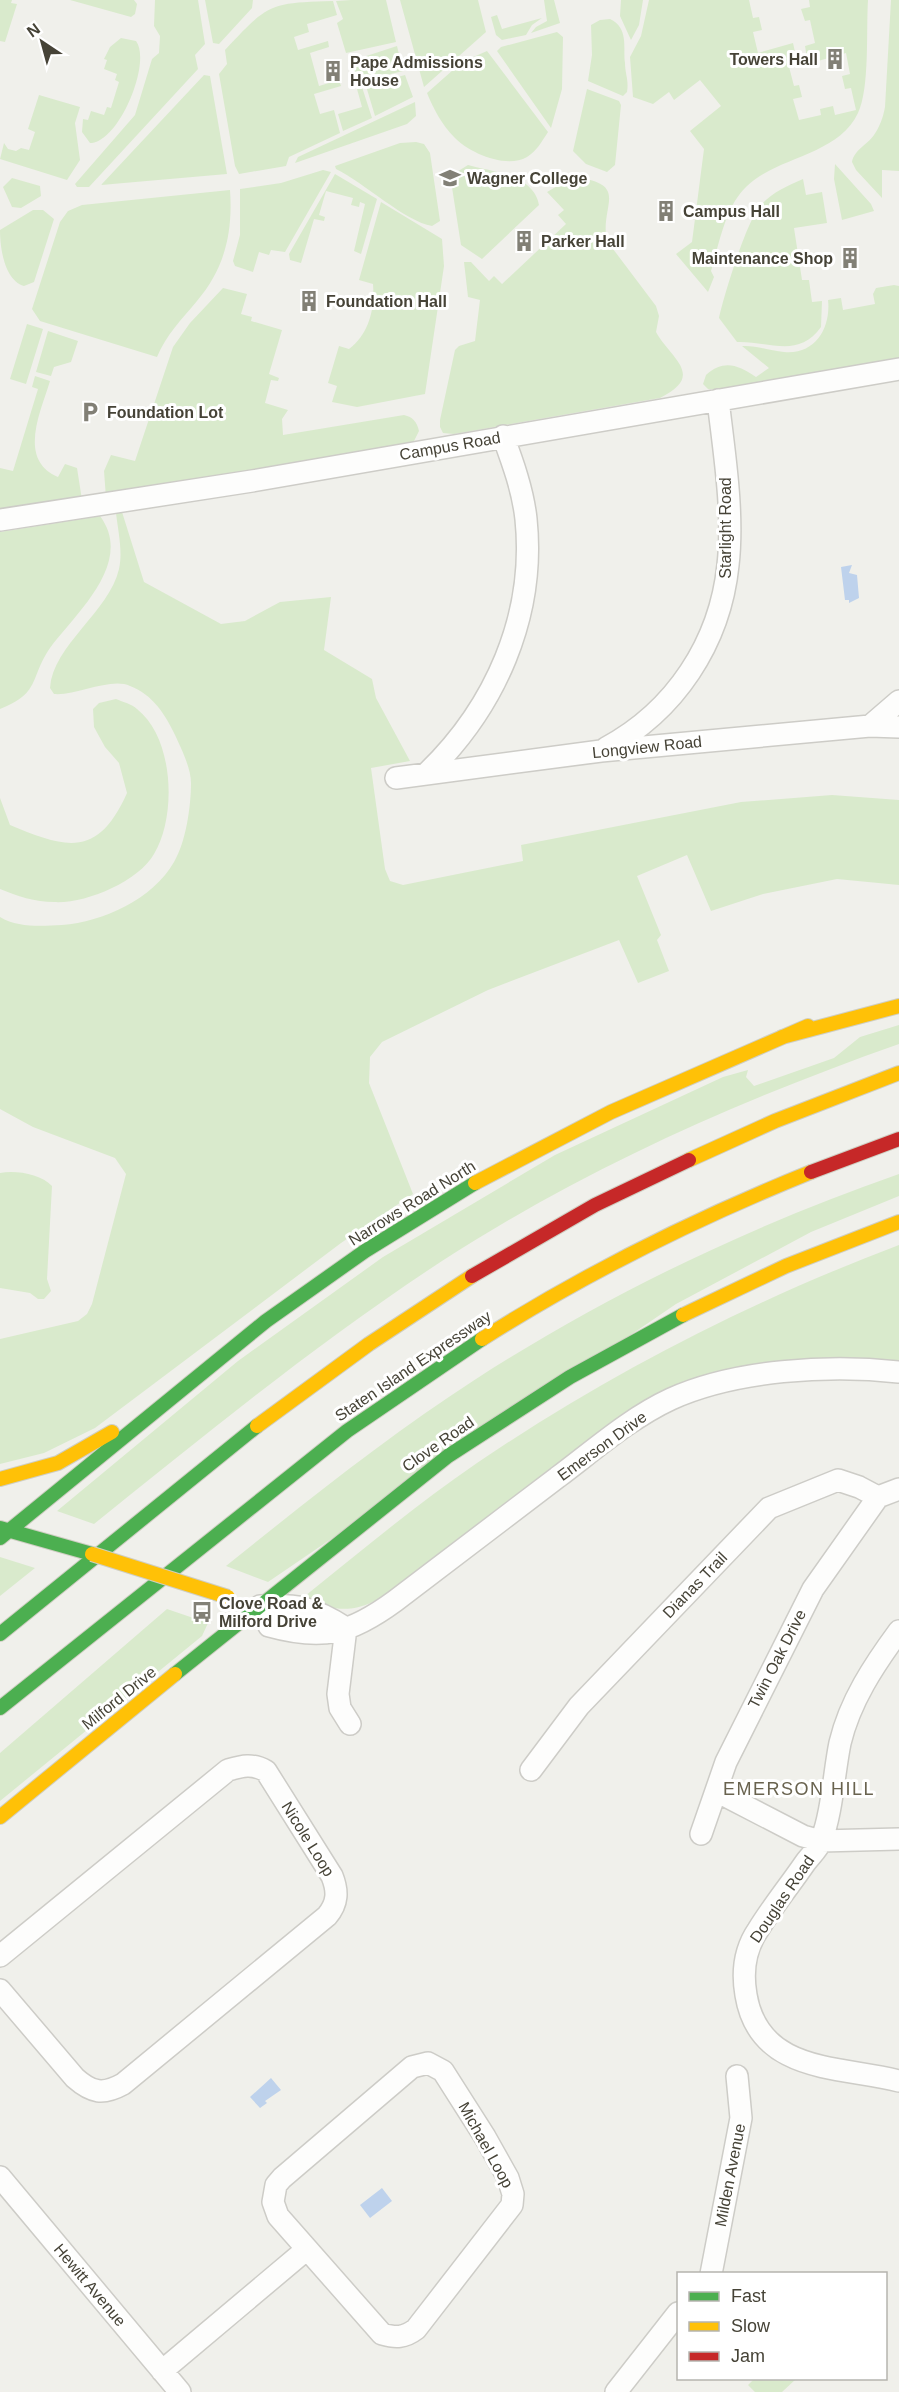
<svg xmlns="http://www.w3.org/2000/svg" width="899" height="2392" viewBox="0 0 899 2392" font-family="Arial,sans-serif">
<style>
.green{fill:#d9eacc}
.water{fill:#bed2ec}
.lines{fill:none;stroke-linecap:round;stroke-linejoin:round}
.street-casing{stroke:#cdccc7;stroke-width:24}
.fast-casing{stroke:#cfcec2;stroke-width:16}
.slow-casing{stroke:#cfcec2;stroke-width:16}
.jam-casing{stroke:#cfcec2;stroke-width:16}
.street{stroke:#fdfdfc;stroke-width:21}
.fast{stroke:#4caf50;stroke-width:14}
.slow{stroke:#ffc107;stroke-width:14}
.jam{stroke:#c62828;stroke-width:14}
.slow-bridge-casing{stroke:#cfcec2;stroke-width:16;stroke-linecap:butt}
.slow-bridge{stroke:#ffc107;stroke-width:14}
.labels{text-anchor:middle;dominant-baseline:central;stroke-width:6;stroke-linejoin:round;paint-order:stroke}
.poi-label{font-size:16px;font-weight:bold;fill:#464337;stroke:#fff;text-anchor:start}
.street-label{font-size:16px;fill:#464337;stroke:#fff}
.neighbourhood-label{font-size:18px;letter-spacing:1.5px;fill:#69634f;stroke:#fff}
</style>
<rect width="100%" height="100%" fill="#f0f0eb"/>
<path class="green" d="M0 0H12L11 3 17 4 5 42 0 41Z
M70 0H134L137 4 135 14 131 17Z
M155 0H198L205 44 195 55 198 69 89 187H77L75 184 135 115 152 59 159 53 160 36 154 26Z
M205 0H253L252 8 219 44 213 43Z
M351 0H386L396 42 346 53 337 23 343 19 336 1Z
M400 0H478L486 32 424 87Z
M544 0H554L560 23 531 33 536 27 547 21Z
M621 0H643L639 25 631 40 620 16Z
M649 0H749L753 18 759 17 762 30 753 32 758 53 793 43 797 61 788 63 794 86 799 85 802 97 793 99 799 120 821 115 820 109 833 106 835 115 856 110 851 88 845 89 842 76 850 74 846 53 811 63 810 58H807L805 46 815 43 810 20 805 21 801 9 810 7 809 0H868C866 30 870 88 858 113 838 156 777 156 746 187 725 207 719 245 711 271L714 277 708 292 676 254 692 242 704 149 690 131 721 106 700 80 674 100 669 92 653 104 633 97 630 57 641 36Z
M891 0H899V171L882 170V198L856 170 852 162C854 150 867 145 874 135 880 126 883 118 885 107Z
M333 1 337 15 307 24 309 32 294 37 298 50 328 41 329 47 310 53 319 86 339 80 341 86 314 94 320 114 334 110 340 133 289 157 286 166 239 174 235 166 219 74 227 64 225 50C269 3 269 3 333 1Z
M497 15 502 29 542 18 532 25 526 35 502 40 496 35 491 17Z
M610 19C629 28 623 47 625 63 625 74 629 80 627 92L623 96 588 81 592 55 591 25 600 20Z
M557 32 563 37 562 89 551 128 497 51 501 47Z
M121 38 136 41C152 62 119 143 90 143L82 132 83 119 88 120 91 111 104 115 107 107 111 108 119 82 115 80 117 74 104 69 107 60 104 59 110 47Z
M397 46 403 71 355 83 348 62Z
M487 51 548 132C542 141 537 151 527 157 506 169 469 153 454 137 442 125 433 108 427 93L462 62Z
M204 75 210 76 227 174 101 185Z
M405 75 413 97 375 116 366 86Z
M362 87 372 118 343 131 338 114 362 107 357 89Z
M587 89 619 101 621 105 615 165 607 172 586 164 573 151Z
M39 95 80 107 75 123 80 160 67 180 0 159 4 143 8 149 16 151 21 148 29 150 35 132 28 129Z
M415 102 416 116 407 124 295 163 298 157Z
M416 142 424 144 430 153 440 221 432 226C406 222 363 182 336 169L335 166 400 143Z
M835 164 871 204 874 211 842 220 834 179Z
M468 165C493 172 534 175 539 205L482 259 461 245 451 181 452 175Z
M323 170 331 172 285 252 271 250 269 255 259 252 253 272 235 266 233 261 240 235V189L281 183Z
M335 174 377 199 361 254 354 251 365 204 360 202 359 207 351 205 353 198 326 191 319 215 325 217 324 221 314 219 301 263 290 260 289 254Z
M573 177C632 184 599 205 607 241L656 306 659 316 656 332C671 359 706 375 660 398L454 434 443 433 440 427V420L455 350 459 346 475 341 480 300 468 297 464 262H471L489 281 494 276 502 284 566 224 558 215 564 210 547 192Z
M12 178 40 186 41 196 21 208 12 207 3 187Z
M803 179 806 195 822 192 827 223 794 228 802 280H809L812 302 822 301 821 327C798 359 770 341 737 342L719 318C724 295 746 223 760 206 771 193 787 186 803 179Z
M230 190C233 232 225 268 197 301 182 319 166 335 157 357L40 321 32 309 60 222 68 211 82 205Z
M381 202 442 239 444 266 425 394 357 407 332 402 337 386 328 383 339 346 349 349C369 334 375 309 373 284L359 280Z
M33 210H43L54 219 34 282 24 286C4 280 0 247 0 230Z
M894 285 899 286V360L719 390 708 389 703 384 706 375C724 359 738 365 756 377L769 368 742 346C756 345 770 351 784 352 816 355 831 327 828 300L841 298 843 310 875 304 873 294 876 288Z
M223 288 247 294 241 314 252 317 251 321 282 330 269 374 279 378 278 381 271 380 265 403 288 410 282 419 283 435 404 415C413 417 417 422 419 431L413 443 106 498 104 471 111 455 135 461 173 347 190 323Z
M27 324 43 329 26 384 10 379Z
M48 331 78 341 71 362 54 367 51 376 36 372Z
M35 376 50 381C41 411 17 460 58 477L65 464 77 468 82 500 0 509V468L13 471 38 389 32 387Z
M122 512 144 582 221 624 245 621 280 602 331 597 324 650 372 679 376 698 410 761 371 768 385 869 390 881 403 885 523 861 521 845 741 802 832 795 899 800V885L837 879 763 894 711 911 687 855 637 876 661 935 657 940 669 971 638 983 619 940 488 990 382 1042 370 1057 369 1083 413 1194 341 1243 95 1428 44 1453 0 1464V1339L78 1321 87 1314 92 1304 126 1174 115 1158 33 1127 0 1109V917C18 928 42 926 62 925 103 922 153 899 174 862 186 842 191 806 191 783 191 768 181 748 175 735 165 714 153 695 130 686 111 677 76 696 54 694L50 688C53 645 109 612 119 569 123 551 118 531 116 513Z
M100 516C135 563 75 614 50 648 29 679 41 693 0 709V532Z
M116 699C123 702 132 704 137 709 174 738 177 816 154 854 138 882 85 904 54 902 35 902 17 896 0 889V798L10 825C67 849 98 858 127 793L119 763 105 747 94 727 93 709 99 703Z
M899 1025V1044C740 1100 584 1169 442 1261 320 1341 207 1433 94 1524L57 1511 238 1361 383 1257 555 1155 723 1077 748 1070 746 1077 754 1086 834 1058 860 1037Z
M0 1173C16 1170 41 1174 52 1186L47 1279 51 1291 44 1299H38L30 1293 0 1288Z
M899 1174V1196L811 1232 676 1304 268 1582 226 1566C307 1501 388 1436 476 1379 608 1294 750 1226 899 1174Z
M899 1245V1361C875 1357 849 1361 825 1362 763 1365 701 1367 647 1399L404 1584C364 1609 351 1616 305 1601V1596C361 1551 417 1504 477 1463 608 1374 751 1301 899 1245Z
M0 1557 35 1568 0 1596Z
M167 1609 208 1623 202 1636 0 1801V1753Z
M755 2378H796V2379L782 2392H755L748 2385Z"/>
<path class="water" d="M852 565 849 573 857 575 859 598 849 603V600H845L841 567Z
M271 2078 281 2090 265 2101 267 2103 260 2108 250 2097Z
M382 2188 392 2201 370 2218 360 2205Z"/>
<g class="lines">
<defs>
<path id="street" d="M0 520 252 481 899 369
M870 726 899 701
M606 748C675 711 720 643 728 565 734 512 724 452 718 400
M426 774C495 708 536 616 526 519 523 491 513 463 503 436
M396 778 601 751 870 726 899 727
M346 1628C313 1607 298 1604 260 1606L269 1626C323 1641 350 1634 395 1601 450 1559 504 1518 558 1477 594 1450 630 1418 671 1399 735 1370 829 1364 899 1372
M346 1628 338 1694 340 1708 350 1724
M899 1631C874 1665 850 1701 840 1743 834 1772 832 1814 821 1841 818 1849 810 1856 805 1863 790 1885 772 1907 758 1930 745 1949 742 1972 746 1995 759 2074 841 2066 899 2081
M531 1770 579 1706 769 1508 838 1480 859 1487 878 1497 899 1489
M716 1791 803 1836 821 1841 899 1839
M701 1834 726 1762 813 1589 878 1497
M0 1956 228 1770C242 1766 252 1763 266 1771L332 1876C338 1891 338 1903 327 1916L123 2084C103 2095 92 2093 75 2078L0 1990
M428 2063 443 2071 485 2137 508 2178 513 2194 512 2205 416 2329C404 2338 396 2338 382 2334L278 2216 273 2202 276 2185 282 2178 412 2067Z
M0 2177 180 2392
M711 2274 741 2118 737 2076
M162 2371 307 2249
M616 2392 678 2313"/>
<path id="fast" d="M0 1528 92 1554
M0 1538 266 1321 365 1251 475 1183
M0 1634 257 1426
M175 1674 448 1456 570 1377 683 1315
M0 1708 347 1431 482 1339"/>
<path id="slow" d="M782 1037 899 1006
M689 1160 775 1121 899 1073
M475 1183 611 1112 808 1026
M683 1315 786 1266 899 1222
M482 1339C586 1273 697 1218 811 1172
M257 1426 369 1344 472 1276
M0 1479 58 1463 112 1432
M0 1817 175 1674"/>
<path id="jam" d="M811 1172 899 1139
M472 1276 595 1205 689 1160"/>
</defs>
<use href="#street" class="street-casing"/>
<use href="#fast" class="fast-casing"/>
<use href="#slow" class="slow-casing"/>
<use href="#jam" class="jam-casing"/>
<use href="#street" class="street"/>
<use href="#fast" class="fast"/>
<use href="#slow" class="slow"/>
<use href="#jam" class="jam"/>
<defs>
<path id="slow-bridge" d="M92 1554 228 1597"/>
</defs>
<use href="#slow-bridge" class="slow-bridge-casing"/>
<use href="#slow-bridge" class="slow-bridge"/>
</g>
<defs>
<symbol id="building-bare" viewBox="-9 -9 18 18"><path d="M-4-6H4V6H1V3H-1V6H-4ZM-2.5-4.3h1.7v1.8h-1.7ZM.8-4.3h1.7v1.8H.8ZM-2.5-1h1.7V.8h-1.7ZM.8-1h1.7V.8H.8Z" fill="#828076" stroke="#fff" stroke-width="2.5" paint-order="stroke"/></symbol>
<symbol id="university-bare" viewBox="-9 -9 18 18"><path d="M0-5L7-2L0 1L-7-2ZM-4 1L0 2.5L4 1V4Q0 6-4 4Z" fill="#828076" stroke="#fff" stroke-width="2.5" paint-order="stroke"/></symbol>
<symbol id="parking-bare" viewBox="-9 -9 18 18"><path d="M-3.5-5.5H1a3.5 3.5 0 0 1 0 7H-1V5.5H-3.5ZM-1-3.4V-.6H.8a1.4 1.4 0 0 0 0-2.8Z" fill="#828076" stroke="#fff" stroke-width="2.5" paint-order="stroke"/></symbol>
<symbol id="bus-bare" viewBox="-9 -9 18 18"><path d="M-5-6H5V4H4V6H2V4H-2V6H-4V4H-5ZM-3.5-4V0h7V-4ZM-3.5 1.2v1.5H-2V1.2ZM2 1.2v1.5H3.5V1.2Z" fill="#828076" stroke="#fff" stroke-width="2.5" paint-order="stroke"/></symbol>
</defs>
<g fill-rule="evenodd">
<use href="#building-bare" x="820" y="44" width="30" height="30"/>
<use href="#building-bare" x="318" y="56" width="30" height="30"/>
<use href="#university-bare" x="435" y="163" width="30" height="30"/>
<use href="#building-bare" x="651" y="196" width="30" height="30"/>
<use href="#building-bare" x="509" y="226" width="30" height="30"/>
<use href="#building-bare" x="835" y="243" width="30" height="30"/>
<use href="#building-bare" x="294" y="286" width="30" height="30"/>
<use href="#parking-bare" x="75" y="397" width="30" height="30"/>
<use href="#bus-bare" x="187" y="1597" width="30" height="30"/>
</g>
<g class="labels">
<g class="poi-label">
<text x="818" y="59" text-anchor="end">Towers Hall</text>
<text x="350" y="62">Pape Admissions<tspan x="350" dy="18">House</tspan></text>
<text x="467" y="178">Wagner College</text>
<text x="683" y="211">Campus Hall</text>
<text x="541" y="241">Parker Hall</text>
<text x="833" y="258" text-anchor="end">Maintenance Shop</text>
<text x="326" y="301">Foundation Hall</text>
<text x="107" y="412">Foundation Lot</text>
<text x="219" y="1603">Clove Road &amp;<tspan x="219" dy="18">Milford Drive</tspan></text>
</g>
<g class="street-label">
<text transform="translate(450 446) rotate(-10)">Campus Road</text>
<text transform="translate(725 528) rotate(-90)">Starlight Road</text>
<text transform="translate(647 747) rotate(-6)">Longview Road</text>
<text transform="translate(412 1203) rotate(-32)">Narrows Road North</text>
<text transform="translate(413 1366) rotate(-34)">Staten Island Expressway</text>
<text transform="translate(438 1444) rotate(-35)">Clove Road</text>
<text transform="translate(602 1446) rotate(-36)">Emerson Drive</text>
<text transform="translate(695 1585) rotate(-46)">Dianas Trail</text>
<text transform="translate(777 1659) rotate(-63)">Twin Oak Drive</text>
<text transform="translate(119 1698) rotate(-39)">Milford Drive</text>
<text transform="translate(308 1839) rotate(58)">Nicole Loop</text>
<text transform="translate(782 1899) rotate(-56)">Douglas Road</text>
<text transform="translate(486 2145) rotate(61)">Michael Loop</text>
<text transform="translate(730 2175) rotate(-79)">Milden Avenue</text>
<text transform="translate(90 2285) rotate(50)">Hewitt Avenue</text>
</g>
<g class="neighbourhood-label">
<text x="799" y="1789">EMERSON HILL</text>
</g>
</g>
<rect x="677" y="2272" width="210" height="108" fill="#ffffff" stroke="#b5b4af" stroke-width="1.5"/>
<rect x="689" y="2292" width="30" height="9" fill="#4caf50" stroke="#b5b4af" stroke-width="1.5"/>
<text x="731" y="2302" font-size="18" fill="#464337">Fast</text>
<rect x="689" y="2322" width="30" height="9" fill="#ffc107" stroke="#b5b4af" stroke-width="1.5"/>
<text x="731" y="2332" font-size="18" fill="#464337">Slow</text>
<rect x="689" y="2352" width="30" height="9" fill="#c62828" stroke="#b5b4af" stroke-width="1.5"/>
<text x="731" y="2362" font-size="18" fill="#464337">Jam</text>
<g transform="translate(42 42) rotate(324)" stroke="#ffffff" stroke-width="4.5" paint-order="stroke">
<path d="M0-4.5L10 22L0 15L-10 22Z" fill="#464337"/>
<text y="-9" font-size="16" font-weight="bold" text-anchor="middle" fill="#464337">N</text>
</g>
</svg>
